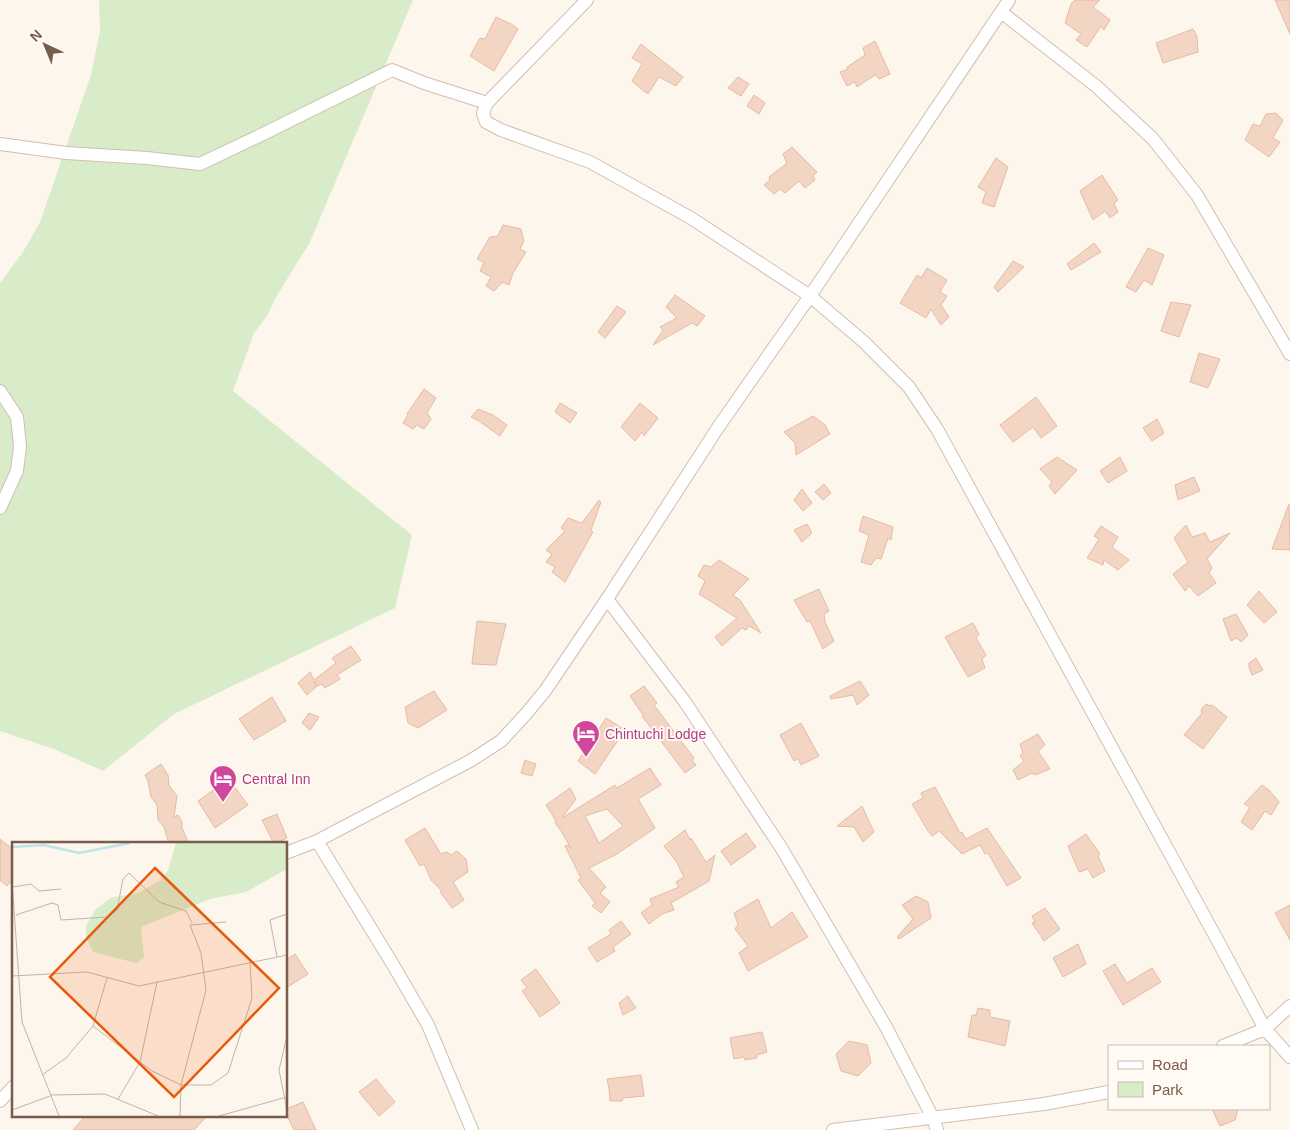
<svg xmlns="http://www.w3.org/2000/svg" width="1290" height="1130" viewBox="0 0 1290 1130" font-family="Arial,sans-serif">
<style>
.green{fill:#d8ecc9}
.building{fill:#f3d5c3;stroke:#e6bba3;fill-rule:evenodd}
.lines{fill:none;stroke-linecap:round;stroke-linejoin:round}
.minor-casing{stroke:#d1beb0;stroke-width:14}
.minor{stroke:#fff;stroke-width:12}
.labels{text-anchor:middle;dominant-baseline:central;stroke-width:4;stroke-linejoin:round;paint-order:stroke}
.hotel-label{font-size:14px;fill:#b23c85;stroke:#fffaf3;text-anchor:start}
.inset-river{fill:none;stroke:#bfe3e8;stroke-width:2.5}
.inset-road{fill:none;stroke:#c5b3a7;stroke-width:1}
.view{fill:#e8590c;fill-opacity:0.15;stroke:#e8590c;stroke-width:2.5}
.inset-edge{fill:none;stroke:#7a5c4d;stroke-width:2.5}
</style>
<rect width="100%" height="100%" fill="#fdf6ec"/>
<path class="green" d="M99 0H413L309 244 276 297 267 316 254 333 233 391 412 535 395 608 174 714 103 771 54 749 0 731V283L23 252 40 222 91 75 100 31Z"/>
<path class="building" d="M1075 0H1100L1093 7 1110 20 1104 30 1101 26 1087 47 1076 40 1081 34 1065 23 1071 4Z
M1275 0H1290V34Z
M496 17 511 24 518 29 494 71 470 56 480 38 485 39Z
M1193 29 1197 36 1198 52 1163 63 1156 43Z
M875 41 890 74 879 79 875 75 857 87 855 82 847 86 840 72 848 69 847 67 865 55 863 48Z
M641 44 683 77 676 86 659 77 648 94 647 92 646 93 632 81 642 64 632 58Z
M738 77 749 84 741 96 728 88Z
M754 95 765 103 759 114 747 106Z
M1276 113 1283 120 1273 138 1280 142 1269 157 1245 140 1253 124 1260 126 1266 114Z
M792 147 817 172 813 176 815 180 805 188 799 181 785 193 780 189 774 194 764 185 770 180 769 177 787 163 783 154Z
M996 158 1008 167 994 207 982 203 986 192 978 187Z
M1102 175 1118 200 1114 204 1118 212 1110 218 1105 211 1093 220 1080 191Z
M503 225 521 229 524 241 520 249 526 252 513 273 509 285 503 282 494 291 486 286 491 277 480 271 484 262 477 259 490 237 498 236Z
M1094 243 1101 252 1071 270 1067 264Z
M1148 248 1164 255 1152 285 1144 280 1136 292 1126 287Z
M1013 261 1024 267 998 292 994 287Z
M927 268 947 280 940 292 947 296 941 305 949 317 941 325 931 309 926 318 900 303 917 275 921 278Z
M675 295 705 316 697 326 692 323 653 345 663 330 660 327 677 318 666 307Z
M1171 302 1191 305 1179 337 1161 331Z
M617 306 626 312 605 338 598 332Z
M1199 353 1220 359 1208 388 1190 382Z
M424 389 436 398 427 413 431 419 424 429 417 425 413 429 403 423 408 415 407 414Z
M1036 397 1057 426 1041 438 1033 427 1013 442 1000 425Z
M560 403 577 413 570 423 555 412Z
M640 403 658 418 644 436 642 432 635 441 621 427Z
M478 409 493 415 507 425 500 436 479 421 471 417Z
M813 416 825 425 830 434 796 455 795 443 784 432Z
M1157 419 1164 433 1152 441 1143 428Z
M1057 457 1077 470 1055 494 1049 486 1052 482 1040 469Z
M1120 457 1127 471 1108 483 1100 471Z
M1194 477 1200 491 1178 500 1175 485Z
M824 484 831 493 823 500 815 492Z
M802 489 812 503 803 511 794 500Z
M599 500 601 502 591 530 593 532 565 582 552 572 555 567 546 562 552 554 546 550 565 531 561 528 568 518 582 523Z
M1289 504 1290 550 1272 549Z
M863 516 893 527 891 540 888 538 881 559 876 558 871 565 861 562 869 535 859 531Z
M807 524 812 533 802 542 794 530Z
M1186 525 1192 537 1205 533 1210 542 1230 533 1207 559 1212 568 1209 573 1216 583 1198 596 1189 586 1185 591 1173 574 1188 562 1174 538Z
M1101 526 1118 537 1112 547 1129 560 1118 570 1104 560 1103 565 1087 558 1099 539 1094 536Z
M719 560 749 579 733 595 740 600 761 633 749 626 746 630 742 628 722 646 715 637 737 618 699 594 705 581 698 576 704 565 711 567Z
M819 589 829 611 824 614 825 622 834 641 823 649 810 621 807 622 794 600Z
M1259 591 1277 612 1264 623 1247 605Z
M1236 614 1248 635 1241 642 1237 638 1231 641 1223 619Z
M477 621 506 624 496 665 472 664Z
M973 623 979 634 976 638 986 655 982 659 985 668 968 677 945 637Z
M351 646 361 660 337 675 340 679 325 688 321 684 318 686 314 681 317 686 307 695 298 683 310 672 314 680 336 663 332 658Z
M1256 658 1263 670 1252 675 1249 667V663Z
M860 681 869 695 857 705 853 695 831 699 830 696Z
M644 686 657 703 654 705 694 758 692 760 696 765 685 773 642 716 643 715 630 696Z
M434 691 447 710 418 728 408 723 405 707Z
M272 697 286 721 254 740 239 719Z
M1206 704 1210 706 1212 705 1227 717 1203 749 1184 735 1202 713 1201 710Z
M309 713 319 717 310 730 302 723Z
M606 718 625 730 595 774 578 761Z
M801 723 819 756 801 765 798 759 794 761 780 735Z
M1038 734 1045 745 1038 751 1050 769 1035 775 1032 773 1018 780 1013 770 1024 761 1020 756 1023 753 1020 744Z
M525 760 536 764 532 776 521 773Z
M161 764 168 775 169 785 177 796 174 817 178 815 182 822V828L189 844H169L164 827 158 820 157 805 151 797 148 781 145 775Z
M650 768 661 785 638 799 655 828 617 854 589 868 606 887 600 893 610 902 601 913 592 906 595 903 578 880 581 878 565 846 568 845 571 848 558 826H557L555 822 556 821 546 805 570 788 576 799 562 818 615 785 617 788ZM607 809 623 826 599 843 585 816Z
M229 779 248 805 215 828 198 801Z
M1262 785 1270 791 1279 802 1271 815 1265 811 1252 830 1241 822 1250 807 1244 804Z
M935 787 960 833 962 832 966 839 987 828 1021 878 1007 886 988 853 985 854 980 845 962 854 939 831 932 836 928 831 912 804 923 798 921 793Z
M862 806 874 832 863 842 854 827 837 826Z
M277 814 287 838 274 844 262 820Z
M425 828 441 854 447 852 451 855 457 851 466 859 468 872 453 882 464 900 452 908 440 892 442 891 431 880 424 864 420 866 405 840Z
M685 830 690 840 691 838 706 862 715 855 709 881 671 903 674 910 662 914 649 924 641 913 652 905 650 899 679 887 676 882 684 877 676 861 664 846Z
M746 833 756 847 731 865 721 851Z
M1086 834 1100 854 1098 856 1105 871 1093 878 1088 869 1079 872 1068 846Z
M0 839 14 850V878L7 886 0 880Z
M916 896 928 902 931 918 899 939 897 937 913 919 902 905Z
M758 899 771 928 792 912 808 937 748 971 739 953 748 946 735 929 738 924 734 913Z
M1290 905V940L1275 913Z
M1045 908 1060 929 1044 941 1032 923 1035 922 1032 916Z
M621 921 631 934 613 947 615 951 597 962 588 948 611 934 609 930Z
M1078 944 1086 964 1063 977 1053 958Z
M295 954 308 974 286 988V960Z
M1115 964 1127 983 1152 968 1161 982 1123 1005 1103 971Z
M536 969 560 1003 540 1017 522 991 527 988 521 980Z
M628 996 636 1008 623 1015 619 1003Z
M978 1008 990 1010V1017L1010 1021 1005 1046 968 1037 972 1015H976Z
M762 1032 767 1052 757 1055V1058L745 1060 744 1057 734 1059 730 1038Z
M849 1041 867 1045 871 1063 858 1076 841 1071 836 1054Z
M641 1075 644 1096 623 1098 622 1101H610L609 1088 607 1079Z
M376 1079 395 1102 379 1116 359 1092Z
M303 1102 316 1130H294L286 1113V1109Z
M1212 1109H1238L1235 1120 1220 1126Z
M85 1116H207L194 1130H73Z"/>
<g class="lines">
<defs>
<path id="minor" d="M587 0 487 103 483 113 486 122 501 130 590 162 691 218 810 296 864 342 909 387 937 429 1219 943 1265 1029 1290 1006
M1001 12 1096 86 1153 139 1197 195 1290 354
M0 144 66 153 147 158 200 164 265 133 392 70 424 83 487 103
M0 391 17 417 20 446 17 471 0 508
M607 599 685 702 782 849 886 1027 933 1118 937 1130
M317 841 392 963 428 1025 472 1130
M286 853 317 841 470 761 501 741 525 715 545 691 607 599 719 426 810 296 1009 0
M1223 1046 1265 1029 1290 1057
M0 1101 14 1086
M833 1130 1044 1104 1109 1092"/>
</defs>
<use href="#minor" class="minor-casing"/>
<use href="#minor" class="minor"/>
</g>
<defs>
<symbol id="hotel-pin" viewBox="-11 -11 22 30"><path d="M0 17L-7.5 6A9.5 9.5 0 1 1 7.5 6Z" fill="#d1479c" stroke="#fffaf3"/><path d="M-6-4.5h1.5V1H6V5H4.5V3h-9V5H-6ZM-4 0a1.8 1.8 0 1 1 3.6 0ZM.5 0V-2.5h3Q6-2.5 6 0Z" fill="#fff"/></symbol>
</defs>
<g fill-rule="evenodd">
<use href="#hotel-pin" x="570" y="718" width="32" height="43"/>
<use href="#hotel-pin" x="207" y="763" width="32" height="43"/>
</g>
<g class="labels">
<g class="hotel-label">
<text x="605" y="734">Chintuchi Lodge</text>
<text x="242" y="779">Central Inn</text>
</g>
</g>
<g transform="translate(12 842)">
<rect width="275" height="275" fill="#fdf6ec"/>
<path d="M164 1H275V27L234 50 198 57 129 85 132 116 124 121 81 110 74 95V84L83 68 98 56 126 51 149 38 156 28Z" fill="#d8ecc9"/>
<path class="inset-river" d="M0 5 32 3 67 11 118 1"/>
<path class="inset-road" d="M0 40 10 180 47 274M1 45 19 42 27 49 49 47M4 73 40 61 46 63 49 78 96 75 105 68 111 37 117 31 147 60 174 69 180 81M214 80 178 83 189 111 194 148 169 243H199L216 231 240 156 238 120M265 115 258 78 275 72M0 134 75 130 127 144 275 113M95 136 81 184 140 229 169 243 168 274M275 194 267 228 275 268M30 233 54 216 81 184M39 253 93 252 146 274M106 257 128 220 145 140M0 268 38 254M207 274 275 255"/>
<path class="view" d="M143 26 267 146 162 255 38 135Z"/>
<rect width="275" height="275" class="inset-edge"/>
</g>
<rect x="1108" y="1045" width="162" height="65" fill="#fffaf3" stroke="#cabbb1"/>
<rect x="1118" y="1061" width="25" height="8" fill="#ffffff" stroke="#cabbb1"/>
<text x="1152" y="1070" font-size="15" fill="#7a5c4d">Road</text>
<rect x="1118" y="1082" width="25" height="15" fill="#d8ecc9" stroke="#cabbb1"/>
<text x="1152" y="1095" font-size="15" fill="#7a5c4d">Park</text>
<g transform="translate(45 45) rotate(316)" stroke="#fffaf3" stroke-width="4" paint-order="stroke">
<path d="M0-4L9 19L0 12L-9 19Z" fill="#7a5c4d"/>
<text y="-8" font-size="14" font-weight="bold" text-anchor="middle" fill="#7a5c4d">N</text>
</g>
</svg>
